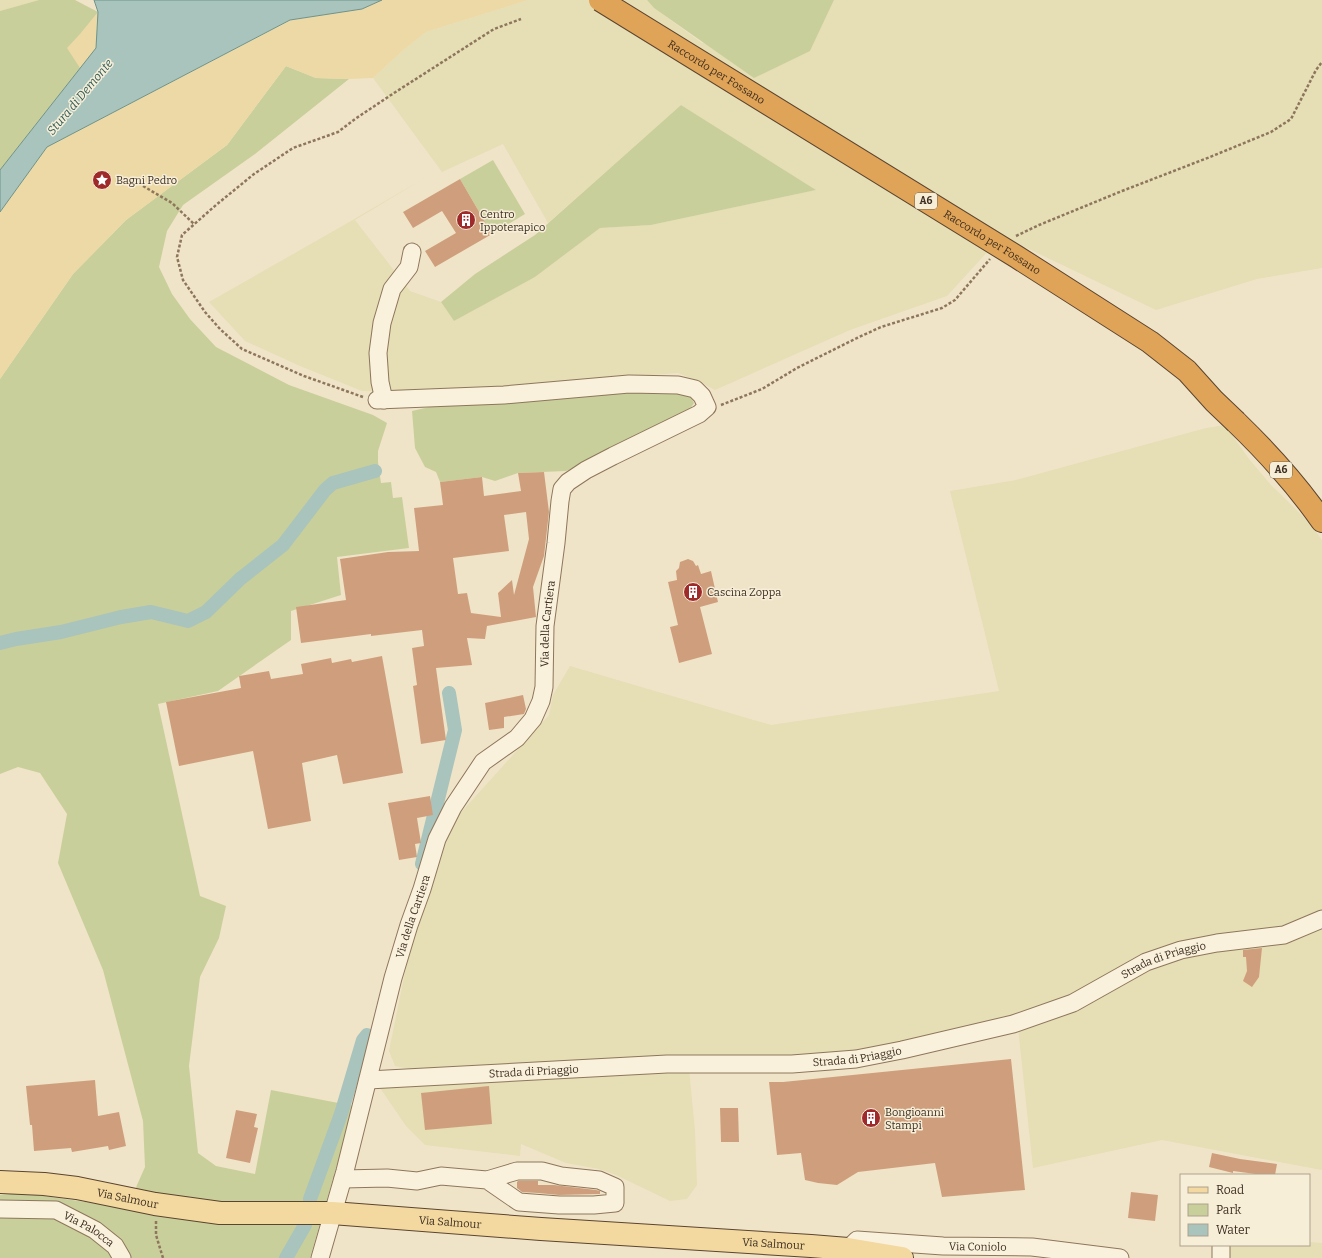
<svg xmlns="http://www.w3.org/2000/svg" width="1322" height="1258" viewBox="0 0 1322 1258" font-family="Bitter,serif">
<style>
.farmland{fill:#e6deb5}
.green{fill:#c9cf9b}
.sand{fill:#ecd9a5}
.water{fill:#a9c4bc;stroke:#6f938a}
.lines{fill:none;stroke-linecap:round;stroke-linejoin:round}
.canal{stroke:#a9c4bc;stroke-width:14}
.building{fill:#cf9f7d;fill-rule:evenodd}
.minor-casing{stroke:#8d765c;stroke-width:19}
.major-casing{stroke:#5b4430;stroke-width:24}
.highway-casing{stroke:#5b4430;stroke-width:24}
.path{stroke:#8d765c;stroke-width:2.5;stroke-dasharray:3 2;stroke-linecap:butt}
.minor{stroke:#faf1dc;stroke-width:17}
.major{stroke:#f3d9a0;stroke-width:22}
.highway{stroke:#e0a458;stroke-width:22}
.highway-bridge-casing{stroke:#5b4430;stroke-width:24;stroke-linecap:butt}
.highway-bridge{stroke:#e0a458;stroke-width:22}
.labels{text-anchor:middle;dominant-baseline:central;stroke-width:3;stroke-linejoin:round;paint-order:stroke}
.shield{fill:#f7eed8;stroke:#756857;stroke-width:1}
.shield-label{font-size:10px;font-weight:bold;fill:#3d2e20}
.street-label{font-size:11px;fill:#3d2e20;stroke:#f7eed8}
.poi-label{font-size:11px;fill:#3d2e20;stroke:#f7eed8;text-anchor:start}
.water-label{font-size:12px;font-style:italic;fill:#2f5d5a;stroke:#f7eed8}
</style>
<rect width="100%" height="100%" fill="#f0e4c8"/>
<path class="farmland" d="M0 0H39L0 11Z
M528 0H647L654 8 702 43 810 51 834 0H1322V268L1257 279 1156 310 1002 236 947 296 850 330 715 390 700 382 678 373 440 391 406 392 362 391 300 366 245 341 209 302 344 225 428 176 355 220 410 291 441 302 454 321 535 277 600 228 651 225 816 190 681 105 548 223 503 144 442 172 373 78 401 52 426 32Z
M1225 425 1249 459 1271 485 1309 522 1322 540V1170L1162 1140 1033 1168 1017 1018 858 1053 756 1058H688L695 1131 697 1185 687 1199 670 1201 616 1175 599 1169 566 1163 521 1144 520 1156 425 1145 406 1126 380 1088 517 1078 416 1070 395 1066 389 1051 422 889 437 839 549 715 553 695 570 666 771 725 999 691 950 491 1016 480 1206 428Z
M1309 1242 1322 1243V1258H1228L1230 1245H1309Z"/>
<path class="green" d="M39 0H75L98 12 96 48 0 170V11Z
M647 0H834L810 51 754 78 654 8Z
M286 66 316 78 349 79 255 154 183 205 167 231 159 267 172 294 190 319 216 347 289 385 373 415 387 423 378 451V462L381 483 391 482 393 498 402 497 409 548 337 557 341 595 291 611V640L218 691 158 704 200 896 226 906 219 938 200 977 189 1066 198 1153 216 1166 255 1174 271 1090 354 1106 310 1258H0V1195L22 1193 129 1208 137 1185 145 1167 143 1121 103 970 58 863 67 814 40 773 18 767 0 774V379L73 274 126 220 227 145Z
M681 105 816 190 651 225 600 228 535 277 454 321 441 302 475 274 535 235Z
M493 160 525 214 492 234 460 179Z
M670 391 690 396 694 403 690 409 609 453 566 471 518 473 495 481 482 477 440 482 436 472 425 467 415 448 412 411 438 405 583 394Z"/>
<path class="sand" d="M382 0H528L426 32 401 52 373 78 349 79 316 78 286 66 227 145 126 220 73 274 0 379V212L47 147 291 20 362 9Z
M98 12 96 48 80 68 67 48 80 34Z"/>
<path class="water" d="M94 0H382L362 9 290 20 47 147 0 212V170L96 48 98 12Z"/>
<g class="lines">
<path class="canal" d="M0 643 16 639 61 632 121 617 151 612 188 621 206 612 240 579 283 545 325 490 333 483 375 471
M422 864 455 730 449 693
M310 1199 341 1114 363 1040 367 1035
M286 1258 305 1225"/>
</g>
<path class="building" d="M460 179 492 234 435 267 425 251 456 233 442 211 413 228 403 212Z
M544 472 549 512 544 556 533 587 536 617 487 626 485 639 467 638 472 665 436 668 446 740 421 744 413 686 417 685 412 648 424 646 422 630 371 636V634L301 643 296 607 346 600 340 559 388 552 419 551 414 508 443 505 440 482 482 477 484 496 521 491 518 473ZM526 512 529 539 514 595 512 580 498 593 501 617 471 613 467 593 458 594 453 558 509 551 504 515Z
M688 559 693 561 696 566 698 565 701 574 711 571 718 602 700 607 712 654 679 663 670 627 678 625 668 582 677 580 676 571 679 568 680 562Z
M382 656 403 773 343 784 337 755 302 763 311 821 268 829 253 751 179 766 166 702 241 688 239 676 269 671 271 679 303 674 301 664 331 658 332 663 351 659 352 662Z
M523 695 526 709 524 714 504 717V728L489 730 485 703Z
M430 796 433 815 417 818 421 843 415 844 417 857 399 860 388 803Z
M1262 948 1259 977 1252 987 1243 981 1247 971 1246 957H1243V950Z
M1011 1059 1025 1190 942 1197 935 1163 858 1172 837 1185 818 1183 805 1180 801 1153 777 1155 769 1082H783Z
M95 1080 98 1116 119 1112 126 1146 109 1150 108 1146 72 1152 71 1148 34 1151 32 1125H30L26 1086Z
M489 1086 492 1124 425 1130 421 1093Z
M720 1108H738L739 1142H721Z
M236 1110 257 1114 254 1127 258 1128 250 1163 226 1158Z
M1212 1153 1240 1159 1277 1164 1275 1175H1263L1233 1171V1173L1209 1167Z
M518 1181H538V1193L522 1192 517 1188V1182Z
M538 1185H554L596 1190 600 1191V1194L559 1195 538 1193Z
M1131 1192 1158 1195 1155 1221 1128 1218Z"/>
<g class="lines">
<defs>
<g id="minor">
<path d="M384 400 380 382 378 353 382 323 392 289 409 267 412 252"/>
<path id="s1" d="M368 1080 667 1064H792L856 1059 902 1050 1013 1024 1073 1003 1146 962 1181 950 1217 943 1284 935 1322 919"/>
<path d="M343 1179 387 1178 417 1181 441 1176 487 1180 517 1171H542L561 1176 599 1180 615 1187V1203L594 1205H559L519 1202 487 1180"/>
<path id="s2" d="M0 1209 56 1210 95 1230 115 1246 122 1258"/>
<path d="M1221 1245V1258"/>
<path id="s3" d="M846 1256 848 1249 857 1240 943 1246 1032 1247 1120 1258"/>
<path id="s4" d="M320 1258 345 1171 393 978 409 925 422 889 437 839 453 807 483 762 517 738 533 719 541 701 544 687 545 626 556 543 560 501 562 489 568 482 586 470 613 456 699 414 707 407 702 396 695 389 678 385 629 384 504 395 377 400"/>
</g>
<g id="major">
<path id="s5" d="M0 1182 44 1184 77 1188 155 1204 220 1213H332L541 1229 811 1246 848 1249 902 1258"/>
</g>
<path id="highway" d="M1236 422C1267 452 1297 485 1322 521"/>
</defs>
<use href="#minor" class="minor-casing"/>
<use href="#major" class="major-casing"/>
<use href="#highway" class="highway-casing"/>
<path class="path" d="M143 186 172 203 194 224
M1016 236 1039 225 1122 191 1210 157 1271 132 1291 119 1316 70 1322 62
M363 397 304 376 242 349 220 329 205 312 183 280 177 257 182 235 216 205 254 174 293 148 338 132 355 119 394 93 494 29 521 19
M721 405 762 389 797 368 857 338 881 327 942 308 955 300 990 259
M156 1221V1235L163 1258"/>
<use href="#minor" class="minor"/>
<use href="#major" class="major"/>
<use href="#highway" class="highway"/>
<defs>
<g id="highway-bridge">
<path id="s6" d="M600 0 1017 257 1150 342 1187 371 1214 401 1236 422"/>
</g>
</defs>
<use href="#highway-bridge" class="highway-bridge-casing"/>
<use href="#highway-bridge" class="highway-bridge"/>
</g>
<defs>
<symbol id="sight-disc" viewBox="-11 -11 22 22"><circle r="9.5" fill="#9e2a2b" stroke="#f7eed8"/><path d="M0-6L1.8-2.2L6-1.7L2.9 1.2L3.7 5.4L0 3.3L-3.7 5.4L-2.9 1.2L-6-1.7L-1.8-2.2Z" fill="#fff"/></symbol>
<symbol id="building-disc" viewBox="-11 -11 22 22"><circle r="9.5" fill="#9e2a2b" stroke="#f7eed8"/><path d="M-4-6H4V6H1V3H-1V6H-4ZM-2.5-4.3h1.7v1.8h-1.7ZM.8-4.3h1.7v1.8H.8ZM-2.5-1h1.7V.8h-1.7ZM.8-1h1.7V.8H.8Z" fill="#fff"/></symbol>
</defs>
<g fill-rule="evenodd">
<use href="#sight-disc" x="91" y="169" width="22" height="22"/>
<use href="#building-disc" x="455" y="209" width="22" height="22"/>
<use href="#building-disc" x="682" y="581" width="22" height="22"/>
<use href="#building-disc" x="860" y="1107" width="22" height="22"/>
</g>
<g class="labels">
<g class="shield">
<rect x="915" y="193" width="22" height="16" rx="3"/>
<rect x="1270" y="462" width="22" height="16" rx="3"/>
</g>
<g class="shield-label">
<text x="926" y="201">A6</text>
<text x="1281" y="470">A6</text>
</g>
<g class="street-label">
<text stroke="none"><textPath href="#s6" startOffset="137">Raccordo per Fossano</textPath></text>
<text stroke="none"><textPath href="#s6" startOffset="461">Raccordo per Fossano</textPath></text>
<text stroke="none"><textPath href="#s4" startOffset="689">Via della Cartiera</textPath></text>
<text stroke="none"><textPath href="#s4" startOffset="354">Via della Cartiera</textPath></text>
<text stroke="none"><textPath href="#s1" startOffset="814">Strada di Priaggio</textPath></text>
<text stroke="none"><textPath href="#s1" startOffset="490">Strada di Priaggio</textPath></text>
<text stroke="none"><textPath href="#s1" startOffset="166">Strada di Priaggio</textPath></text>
<text stroke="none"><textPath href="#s5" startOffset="129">Via Salmour</textPath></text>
<text stroke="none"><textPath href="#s5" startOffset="453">Via Salmour</textPath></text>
<text stroke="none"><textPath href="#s2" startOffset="94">Via Palocca</textPath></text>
<text stroke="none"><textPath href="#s5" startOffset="777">Via Salmour</textPath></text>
<text stroke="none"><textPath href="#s3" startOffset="141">Via Coniolo</textPath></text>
</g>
<g class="poi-label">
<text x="116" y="180">Bagni Pedro</text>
<text x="480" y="214">Centro<tspan x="480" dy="13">Ippoterapico</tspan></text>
<text x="707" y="592">Cascina Zoppa</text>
<text x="885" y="1112">Bongioanni<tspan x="885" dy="13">Stampi</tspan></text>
</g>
<g class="water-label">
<text transform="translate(80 97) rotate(-50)">Stura di Demonte</text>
</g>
</g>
<rect x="1180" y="1174" width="130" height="72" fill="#f7eed8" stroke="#ada18e"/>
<rect x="1188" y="1187" width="20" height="6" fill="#f3d9a0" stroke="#ada18e"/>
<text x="1216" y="1194" font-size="12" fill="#3d2e20">Road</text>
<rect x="1188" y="1204" width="20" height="12" fill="#c9cf9b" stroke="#ada18e"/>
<text x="1216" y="1214" font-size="12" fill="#3d2e20">Park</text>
<rect x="1188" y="1224" width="20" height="12" fill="#a9c4bc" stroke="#ada18e"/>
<text x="1216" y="1234" font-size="12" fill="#3d2e20">Water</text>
</svg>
